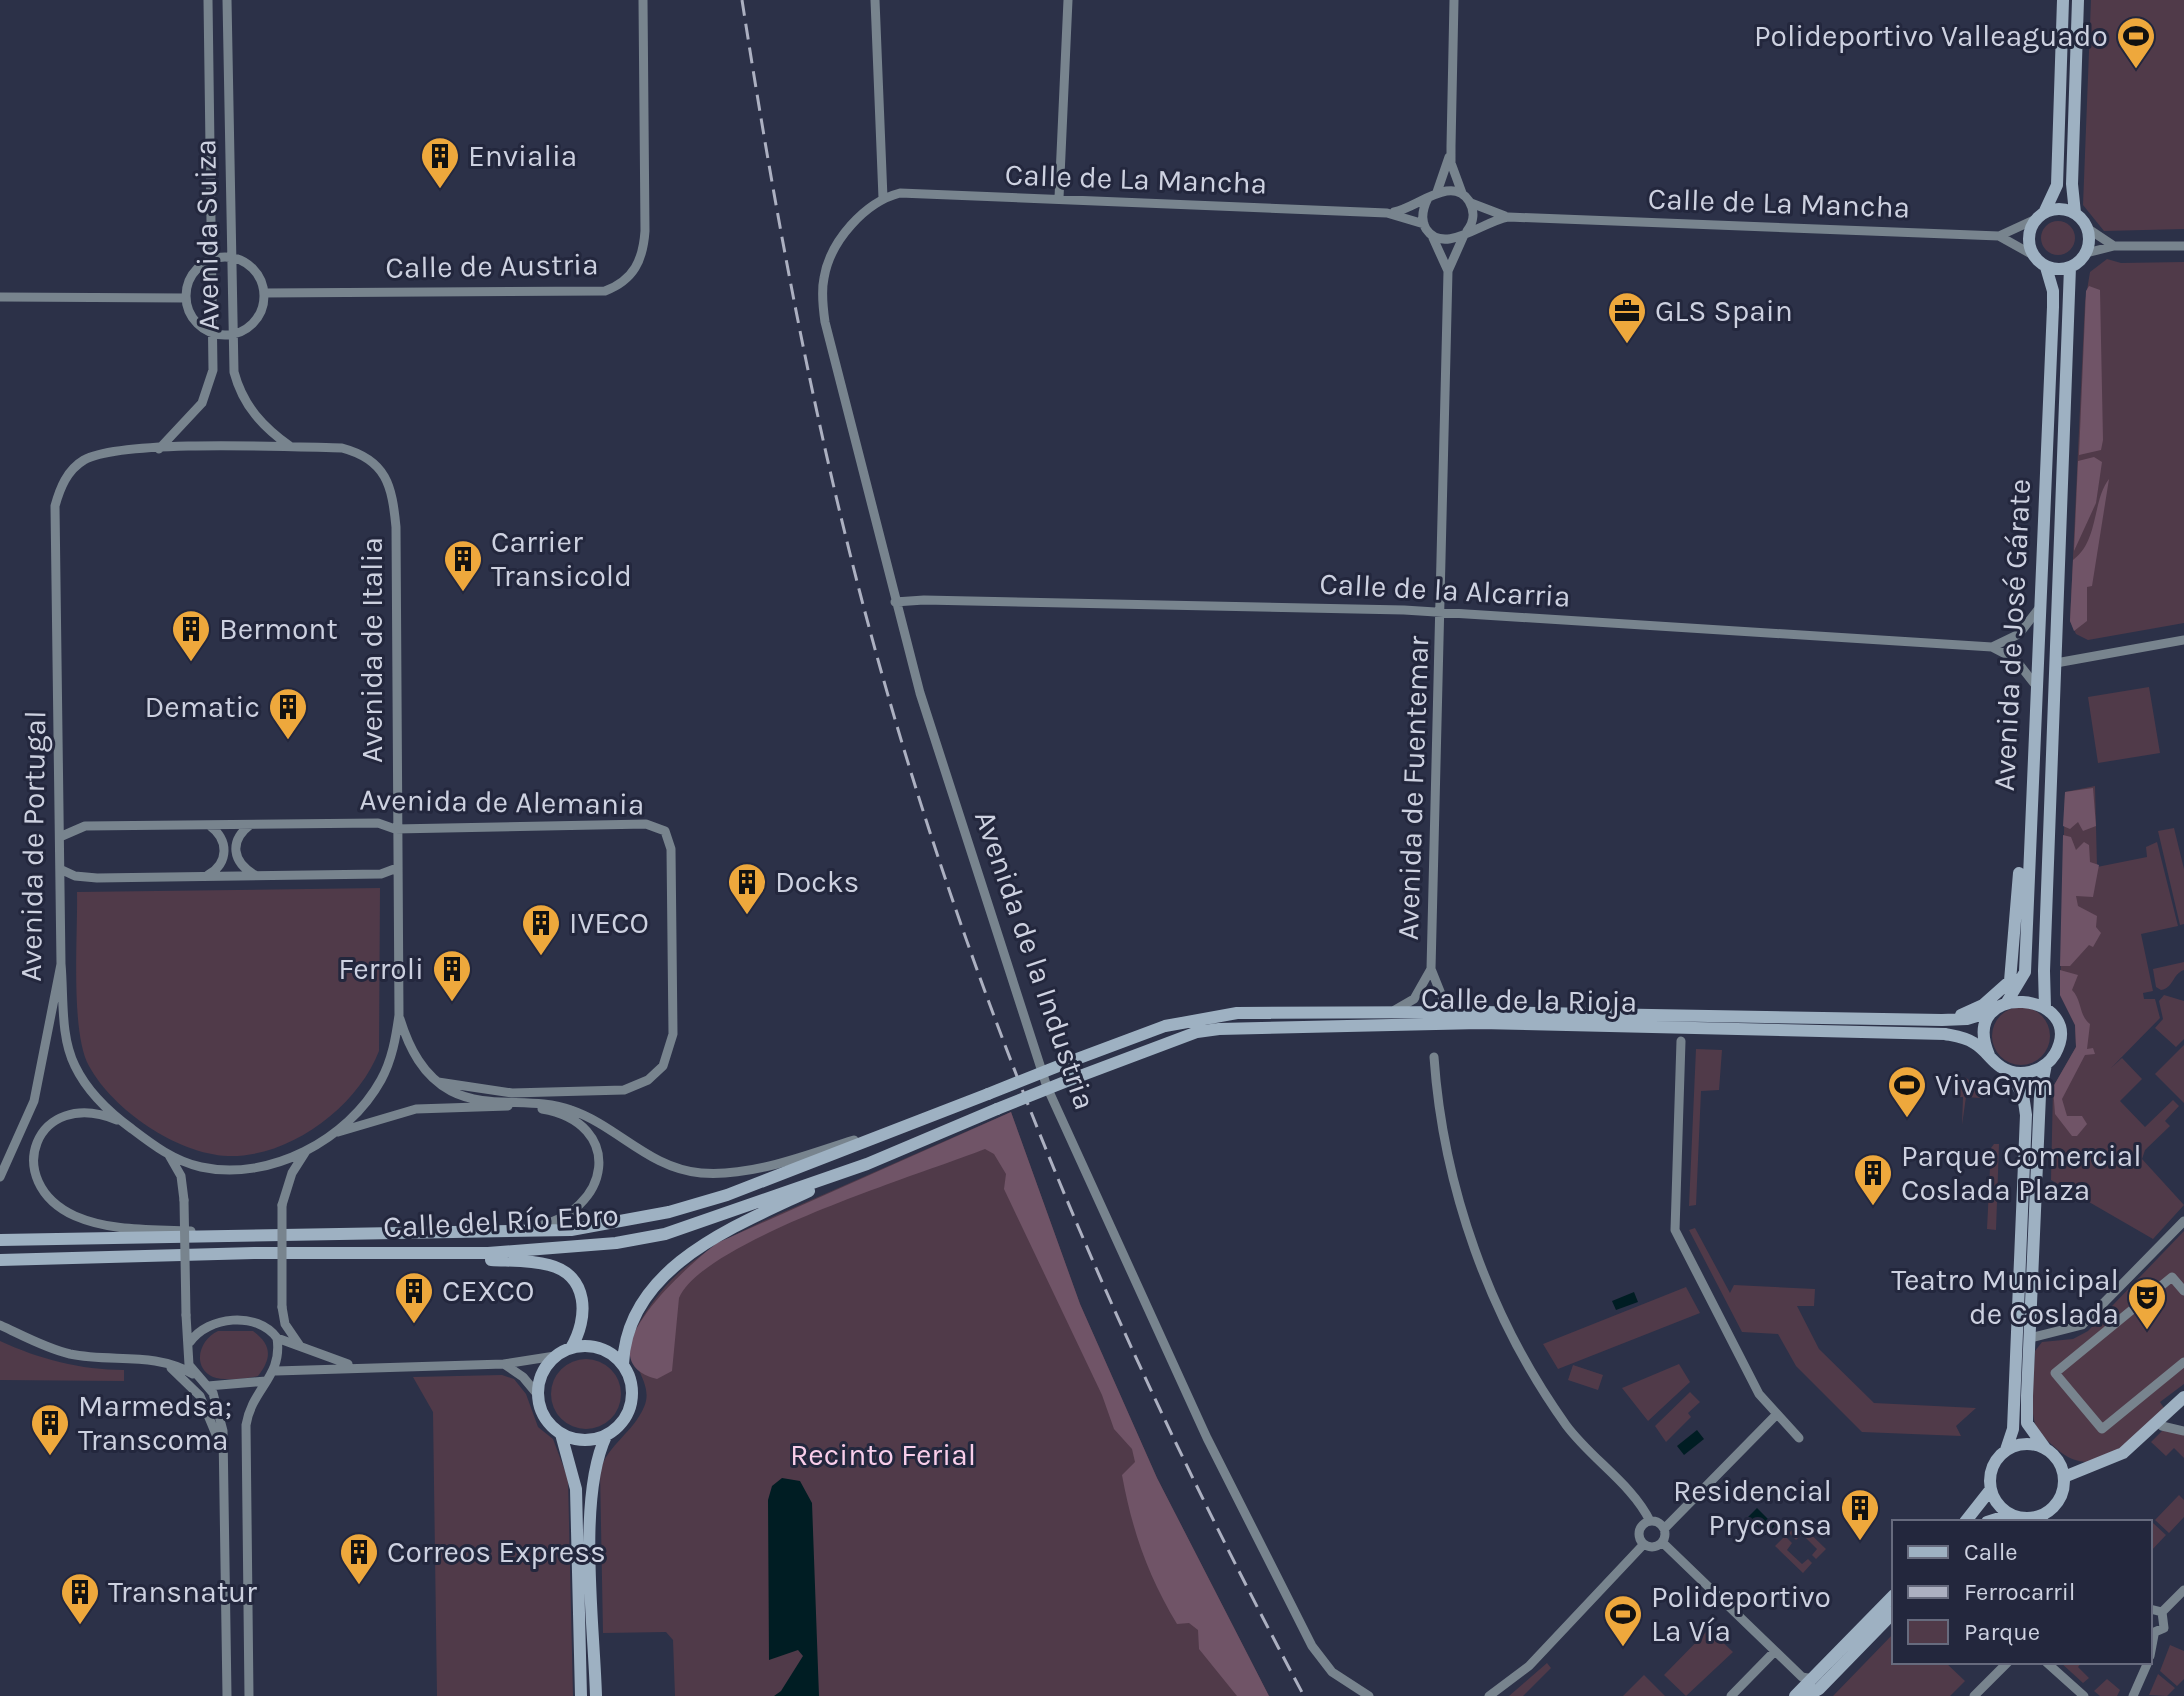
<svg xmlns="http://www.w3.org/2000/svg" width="2184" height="1696" viewBox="0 0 2184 1696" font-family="Karla,sans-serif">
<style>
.green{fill:#503a49}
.forest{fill:#705467}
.water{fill:#001d23}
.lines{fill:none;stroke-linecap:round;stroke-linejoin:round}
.street{stroke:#78848e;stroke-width:9}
.secondary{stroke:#9eb1c2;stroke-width:12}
.rail{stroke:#acb0c1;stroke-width:3;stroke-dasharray:16 8;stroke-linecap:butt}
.street-bridge{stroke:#78848e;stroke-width:9}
.secondary-bridge{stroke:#9eb1c2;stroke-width:12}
.labels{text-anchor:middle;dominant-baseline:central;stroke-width:6;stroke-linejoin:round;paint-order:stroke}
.poi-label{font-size:30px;fill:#cdd1e0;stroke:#23273d;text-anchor:start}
.street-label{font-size:30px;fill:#cdd1e0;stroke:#23273d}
.park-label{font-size:30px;fill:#f9ceea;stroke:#23273d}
</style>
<rect width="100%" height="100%" fill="#2c3148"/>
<path class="green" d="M2091 0H2184V229L2104 231 2083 205Z
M2041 238a17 17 0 1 1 34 0a17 17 0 1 1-34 0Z
M2107 259 2121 263 2184 262V623L2088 640 2076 634 2070 621 2085 302 2090 272Z
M2149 687 2160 753 2098 763 2088 697Z
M2095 786 2097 867 2147 857 2146 847 2157 842 2178 926 2141 934 2153 991 2143 993 2144 999H2155L2160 1018 2111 1068 2122 1058 2142 1079 2120 1101 2145 1127 2173 1100 2179 1106 2165 1121 2170 1126 2145 1150 2142 1159 2184 1205 2153 1239 2051 1180 2053 1087 2076 1047 2075 1025 2060 995 2065 792Z
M2174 828 2184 869V924L2180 925 2158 831Z
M380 888 379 1051C358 1106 290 1158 228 1156 177 1154 113 1110 89 1066 70 1032 78 934 77 892Z
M2184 962V970C2172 974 2174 988 2161 990L2156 987 2153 969Z
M2164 995 2184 1001V1039L2176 1047 2155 1028 2163 1019 2159 1001Z
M1992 1036a29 29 0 1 1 58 0a29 29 0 1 1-58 0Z
M2184 1045V1103L2155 1074Z
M1696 1049 1722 1050 1719 1090 1701 1091 1696 1205 1689 1206Z
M1965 1077 1979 1088 1980 1098 1966 1097 1962 1125 1963 1097H1956V1084Z
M1011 1112 1080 1304 1157 1478 1269 1696H675L673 1640 666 1632 603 1633 600 1471C608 1444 633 1433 644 1407 656 1381 622 1360 634 1333 644 1312 664 1285 682 1270 724 1235 778 1215 827 1193 888 1166 949 1139 1011 1112Z
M1994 1144H1999L1996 1230 1987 1229 1991 1148Z
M1695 1228 1730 1293 1734 1285 1815 1289 1814 1306H1797L1819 1349 1874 1403 1976 1408 1956 1426 1961 1436 1862 1432 1796 1366 1778 1334 1742 1332 1689 1230Z
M2184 1231V1384L2160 1402 2164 1408C2136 1438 2097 1485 2057 1449 2048 1441 2037 1433 2034 1420 2030 1399 2034 1373 2035 1351L2042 1342 2073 1339 2088 1331Z
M1686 1287 1700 1313 1558 1369 1543 1344Z
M218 1331H253C272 1345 272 1358 258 1376 247 1379 223 1381 213 1377 190 1366 201 1338 218 1331Z
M0 1341C39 1359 81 1370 124 1370V1381L0 1380Z
M551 1394a35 35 0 1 1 70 0a35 35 0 1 1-70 0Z
M1679 1364 1690 1382 1648 1421 1622 1388Z
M1573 1365 1603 1375 1598 1390 1568 1380Z
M502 1375 514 1379 526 1394 538 1427 553 1439 568 1479 573 1696H437L433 1412 413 1377Z
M1690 1392 1700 1402 1688 1413 1691 1417 1666 1442 1655 1426Z
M2164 1429 2184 1433V1458L2174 1448 2166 1456 2151 1442Z
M2179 1495 2184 1500V1517L2169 1533 2155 1520Z
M1799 1523 1826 1549 1816 1559 1812 1555 1817 1549 1802 1534 1796 1540 1789 1533Z
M2153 1523 2166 1535 2150 1552V1526Z
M1785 1536 1792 1543 1787 1550 1802 1564 1808 1559 1812 1563 1803 1573 1775 1546Z
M1709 1629 1733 1652 1686 1696 1664 1675Z
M1894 1633V1662H1945L1965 1681 1950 1696H1833Z
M2170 1645 2184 1651V1679L2177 1686 2160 1671Z
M2060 1662H2082L2078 1667 2089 1678 2083 1683Z
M1547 1663 1551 1668 1523 1696H1509Z
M2158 1674 2175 1688 2167 1696 2149 1695Z
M1644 1675 1665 1696H1623Z
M2107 1679 2120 1690 2117 1696H2100L2094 1691Z"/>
<path class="forest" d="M2089 286 2100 290 2103 440 2101 450 2079 455 2086 291Z
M2094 457 2102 462 2096 503 2074 551 2078 461Z
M2109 479 2092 586 2087 587V621L2074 631 2070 621 2073 560C2099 541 2092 501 2109 479Z
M2093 788 2096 826 2083 831 2078 822 2070 829 2063 826 2065 792Z
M2063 835 2071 837 2076 850 2084 842 2089 845 2090 862 2099 865 2093 897 2076 896 2078 906 2097 916 2096 927 2101 933 2093 947 2089 945 2070 966H2060Z
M2060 970 2078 975 2072 990C2082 1000 2079 1016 2090 1024L2087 1049 2093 1048 2095 1054 2085 1055 2062 1099 2067 1116H2082L2087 1124 2077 1136H2072L2055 1114 2053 1087 2076 1047 2075 1025 2060 995Z
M1011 1112 1080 1304 1157 1478 1269 1696H1237L1199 1649 1198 1630 1189 1623 1177 1624C1148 1576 1132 1530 1122 1475L1135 1462 1132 1449 1114 1429 1102 1395 1004 1189 1006 1174 994 1154 985 1149C922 1174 704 1240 679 1298L672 1371 657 1379C579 1359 691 1263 717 1243Z"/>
<path class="water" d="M1634 1292 1638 1302 1616 1310 1612 1301Z
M1697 1430 1704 1439 1684 1455 1677 1446Z
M782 1478 800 1481 812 1503 819 1696H774L781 1691 803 1656 798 1650 769 1660 768 1500 772 1486Z
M1757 1508 1775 1526 1766 1535 1748 1517Z"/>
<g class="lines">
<path class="street" d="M227 0 234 372C243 406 263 427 291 447
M875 0 883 198
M1454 0 1451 146V163L1462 193
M1437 192 1449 157
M1059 198 1068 0
M1428 198C1423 208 1420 219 1426 229 1444 256 1483 221 1508 217L1999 236 2036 219
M1471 203 1505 216
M1394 212C1417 208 1452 174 1469 201 1475 211 1474 222 1467 231
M2087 228 2114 246
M1464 235 1448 271 1431 969 1443 999 1465 1011
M1999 236 2033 255
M1433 238 1448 271
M2086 253 2114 246H2184
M186 296a39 39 0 1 1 78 0a39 39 0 1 1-78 0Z
M264 293 605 291C634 280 643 260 645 231L643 0
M0 297 186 298
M159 449 202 403 213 370 208 0
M895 602 924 600 1404 610 1992 647 2015 659 2037 687
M1992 647 2019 634 2040 607
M2056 663 2184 640
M250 825C229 841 232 862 255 875
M62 836 85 826 378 823 395 829 646 824 665 831 671 849 673 1034 663 1066 648 1080 624 1090 512 1093 438 1082
M62 870 75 876 97 878 381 874 397 868
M208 875C229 863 229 840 210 826
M1395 1010 1414 999 1431 969
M400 1019C409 1048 423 1076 451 1091 487 1110 533 1096 571 1110 618 1126 648 1168 701 1173 753 1177 805 1155 854 1140
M1681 1041 1675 1230 1759 1394 1799 1438
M1434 1057C1443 1187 1490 1319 1566 1425 1591 1459 1632 1484 1650 1521
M117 1120C35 1086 0 1182 75 1216 112 1232 152 1229 191 1231
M338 1132 416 1109 508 1106
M169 1155 181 1176 184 1200
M0 1177 34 1101 61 964 55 506C60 488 67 470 84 460 122 439 291 447 342 448 387 460 392 486 396 527L399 1015C396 1037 392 1060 381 1080 348 1140 269 1182 201 1167 174 1161 153 1145 132 1129 110 1113 87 1091 75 1066 60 1036 64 997 61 964
M282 1205 292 1173 306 1151
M533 1227C613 1212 625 1123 542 1109
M2184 1291 2172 1277 2055 1373 2102 1429 2184 1362
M282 1307 285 1324 300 1346
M186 1315 189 1365 213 1393 223 1431 227 1696
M0 1325C22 1335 45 1348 70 1354 112 1363 153 1351 193 1374
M277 1338 348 1364
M2030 1338 2082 1325 2184 1221
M190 1342C208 1316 257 1311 277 1338 283 1377 252 1388 246 1425L249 1696
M504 1364 523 1377 538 1395
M171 1368 200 1396 220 1444
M276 1371 504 1364 555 1356
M208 1386 266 1381
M2162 1426 2184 1431
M2043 1515 2044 1522
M2020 1518 2025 1522
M1639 1534a13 13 0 1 1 26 0a13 13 0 1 1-26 0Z
M1664 1529 1776 1415
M1662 1542 1802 1677 1813 1679
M2150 1609 2162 1612
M2162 1612 2184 1590
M2150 1634 2164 1628 2162 1612
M2150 1656 2154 1635
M2046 1662 2084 1696
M1369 1696 1332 1672 1312 1646 1207 1438 1047 1087 920 693 825 322C823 308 821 292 824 278 830 241 865 202 900 193L1387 213 1424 224
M1489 1696 1529 1666 1643 1545
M1731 1696 1775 1651
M1974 1696 2008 1662
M2133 1696 2148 1662"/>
<path class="secondary" d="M2029 239a30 30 0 1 1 60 0a30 30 0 1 1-60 0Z
M2044 213 2057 185 2063 0
M2075 213 2072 184 2078 0
M2007 1002 2025 972 2053 307V291L2046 267
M2045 1008 2044 971 2070 267
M1961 1015 1983 1005 2010 981 2019 873
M1066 1063 1165 1026 1237 1013 1481 1012 1942 1020 1967 1019 1993 1011
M1072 1079 1197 1032 1219 1029 1480 1023 1945 1034C1955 1036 1965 1037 1974 1043 1985 1049 1991 1061 2001 1067 2019 1079 2044 1072 2055 1054 2090 991 1956 978 1989 1055
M0 1240 571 1230 669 1212 727 1195 988 1094
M0 1260 254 1253H488L616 1243 665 1234 867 1164 997 1109
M491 1260C510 1261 530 1260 549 1265 589 1275 589 1318 571 1348
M538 1393a47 47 0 1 1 94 0a47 47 0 1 1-94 0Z
M623 1364C627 1267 735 1226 809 1191
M561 1434 576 1489 581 1696
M1990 1481a37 37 0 1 1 74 0a37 37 0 1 1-74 0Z
M2045 1448 2027 1423V1396L2040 1095 2046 1064
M2006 1450 2013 1429 2026 1115 2023 1095 2008 1071
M2064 1477 2123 1453 2184 1397
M1965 1522 1991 1489
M1987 1522 2009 1515
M596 1696C594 1624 577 1498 606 1436
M1795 1696 1894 1595
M1807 1696 1819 1689 1894 1612"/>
<path class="rail" d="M742 0C773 200 809 397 860 593 960 978 1117 1346 1304 1696"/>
<path class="street-bridge" d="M184 1200 186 1315
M282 1205V1307"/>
<path class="secondary-bridge" d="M988 1094 1066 1063
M997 1109 1072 1079"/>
</g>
<defs>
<symbol id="stadium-pin" viewBox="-11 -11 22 30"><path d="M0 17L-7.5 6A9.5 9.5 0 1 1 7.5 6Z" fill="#eea83c" stroke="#23273d"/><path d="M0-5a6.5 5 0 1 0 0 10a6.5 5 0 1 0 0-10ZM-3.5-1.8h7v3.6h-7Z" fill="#111"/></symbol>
<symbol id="building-pin" viewBox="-11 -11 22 30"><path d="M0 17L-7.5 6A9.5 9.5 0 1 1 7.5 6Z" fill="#eea83c" stroke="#23273d"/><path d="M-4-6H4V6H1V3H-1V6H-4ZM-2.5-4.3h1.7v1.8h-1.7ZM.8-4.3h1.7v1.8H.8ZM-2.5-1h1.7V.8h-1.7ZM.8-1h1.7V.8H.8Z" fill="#111"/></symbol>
<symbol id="office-pin" viewBox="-11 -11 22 30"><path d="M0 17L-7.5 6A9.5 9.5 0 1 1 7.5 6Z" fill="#eea83c" stroke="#23273d"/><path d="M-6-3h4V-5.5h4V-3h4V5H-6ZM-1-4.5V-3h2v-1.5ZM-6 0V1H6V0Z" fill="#111"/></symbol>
<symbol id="theatre-pin" viewBox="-11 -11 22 30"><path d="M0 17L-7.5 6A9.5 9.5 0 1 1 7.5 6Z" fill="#eea83c" stroke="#23273d"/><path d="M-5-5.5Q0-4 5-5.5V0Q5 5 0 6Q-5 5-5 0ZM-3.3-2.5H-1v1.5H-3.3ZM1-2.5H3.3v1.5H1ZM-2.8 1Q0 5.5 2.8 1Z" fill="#111"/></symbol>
</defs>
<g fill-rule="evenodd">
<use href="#stadium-pin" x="2114" y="14" width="44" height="60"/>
<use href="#building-pin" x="418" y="134" width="44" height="60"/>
<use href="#office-pin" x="1605" y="289" width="44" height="60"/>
<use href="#building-pin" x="441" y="537" width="44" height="60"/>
<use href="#building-pin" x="169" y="607" width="44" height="60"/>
<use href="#building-pin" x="266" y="685" width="44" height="60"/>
<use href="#building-pin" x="725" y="860" width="44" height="60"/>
<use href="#building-pin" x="519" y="901" width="44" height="60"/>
<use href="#building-pin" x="430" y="947" width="44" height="60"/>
<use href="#stadium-pin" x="1885" y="1063" width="44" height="60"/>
<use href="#building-pin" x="1851" y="1151" width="44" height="60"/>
<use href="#building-pin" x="392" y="1269" width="44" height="60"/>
<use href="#theatre-pin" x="2125" y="1275" width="44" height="60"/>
<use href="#building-pin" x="28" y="1401" width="44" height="60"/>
<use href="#building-pin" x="1838" y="1486" width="44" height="60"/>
<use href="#building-pin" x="337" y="1530" width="44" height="60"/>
<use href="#building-pin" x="58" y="1570" width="44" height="60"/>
<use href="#stadium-pin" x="1601" y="1592" width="44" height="60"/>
</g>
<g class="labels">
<g class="poi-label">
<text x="2108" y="36" text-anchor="end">Polideportivo Valleaguado</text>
<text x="468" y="156">Envialia</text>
<text x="1655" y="311">GLS Spain</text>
<text x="491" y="542">Carrier<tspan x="491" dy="34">Transicold</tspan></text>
<text x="219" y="629">Bermont</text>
<text x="260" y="707" text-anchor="end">Dematic</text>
<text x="775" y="882">Docks</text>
<text x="569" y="923">IVECO</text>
<text x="424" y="969" text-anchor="end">Ferroli</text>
<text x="1935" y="1085">VivaGym</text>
<text x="1901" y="1156">Parque Comercial<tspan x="1901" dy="34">Coslada Plaza</tspan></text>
<text x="2119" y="1280" text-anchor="end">Teatro Municipal<tspan x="2119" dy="34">de Coslada</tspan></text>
<text x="442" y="1291">CEXCO</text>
<text x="78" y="1406">Marmedsa;<tspan x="78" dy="34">Transcoma</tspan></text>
<text x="1832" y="1491" text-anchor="end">Residencial<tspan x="1832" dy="34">Pryconsa</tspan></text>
<text x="387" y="1552">Correos Express</text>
<text x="108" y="1592">Transnatur</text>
<text x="1651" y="1597">Polideportivo<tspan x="1651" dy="34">La Vía</tspan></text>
</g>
<g class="street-label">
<text transform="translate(1136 179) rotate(2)">Calle de La Mancha</text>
<text transform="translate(1779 203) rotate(2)">Calle de La Mancha</text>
<text transform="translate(207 235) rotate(-91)">Avenida Suiza</text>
<text transform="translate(492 266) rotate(-1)">Calle de Austria</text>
<text transform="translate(1445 590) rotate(3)">Calle de la Alcarria</text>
<text transform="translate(2012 635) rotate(-87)">Avenida de José Gárate</text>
<text transform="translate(372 650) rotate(-90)">Avenida de Italia</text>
<text transform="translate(1413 788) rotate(-88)">Avenida de Fuentemar</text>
<text transform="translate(502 802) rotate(1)">Avenida de Alemania</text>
<text transform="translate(33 846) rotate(-89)">Avenida de Portugal</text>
<text transform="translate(1035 960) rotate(71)">Avenida de la Industria</text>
<text transform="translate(1529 1000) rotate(1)">Calle de la Rioja</text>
<text transform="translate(501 1221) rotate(-3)">Calle del Río Ebro</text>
</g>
<g class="park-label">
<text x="883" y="1455">Recinto Ferial</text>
</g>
</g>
<rect x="1892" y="1520" width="260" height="144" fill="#23273d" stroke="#676b7e" stroke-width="2"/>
<rect x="1908" y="1546" width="40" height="12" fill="#9eb1c2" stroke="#676b7e" stroke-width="2"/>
<text x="1964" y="1560" font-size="24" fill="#cdd1e0">Calle</text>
<rect x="1908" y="1586" width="40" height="12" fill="#acb0c1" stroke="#676b7e" stroke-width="2"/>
<text x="1964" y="1600" font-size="24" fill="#cdd1e0">Ferrocarril</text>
<rect x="1908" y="1620" width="40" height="24" fill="#503a49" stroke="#676b7e" stroke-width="2"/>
<text x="1964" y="1640" font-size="24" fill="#cdd1e0">Parque</text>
</svg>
